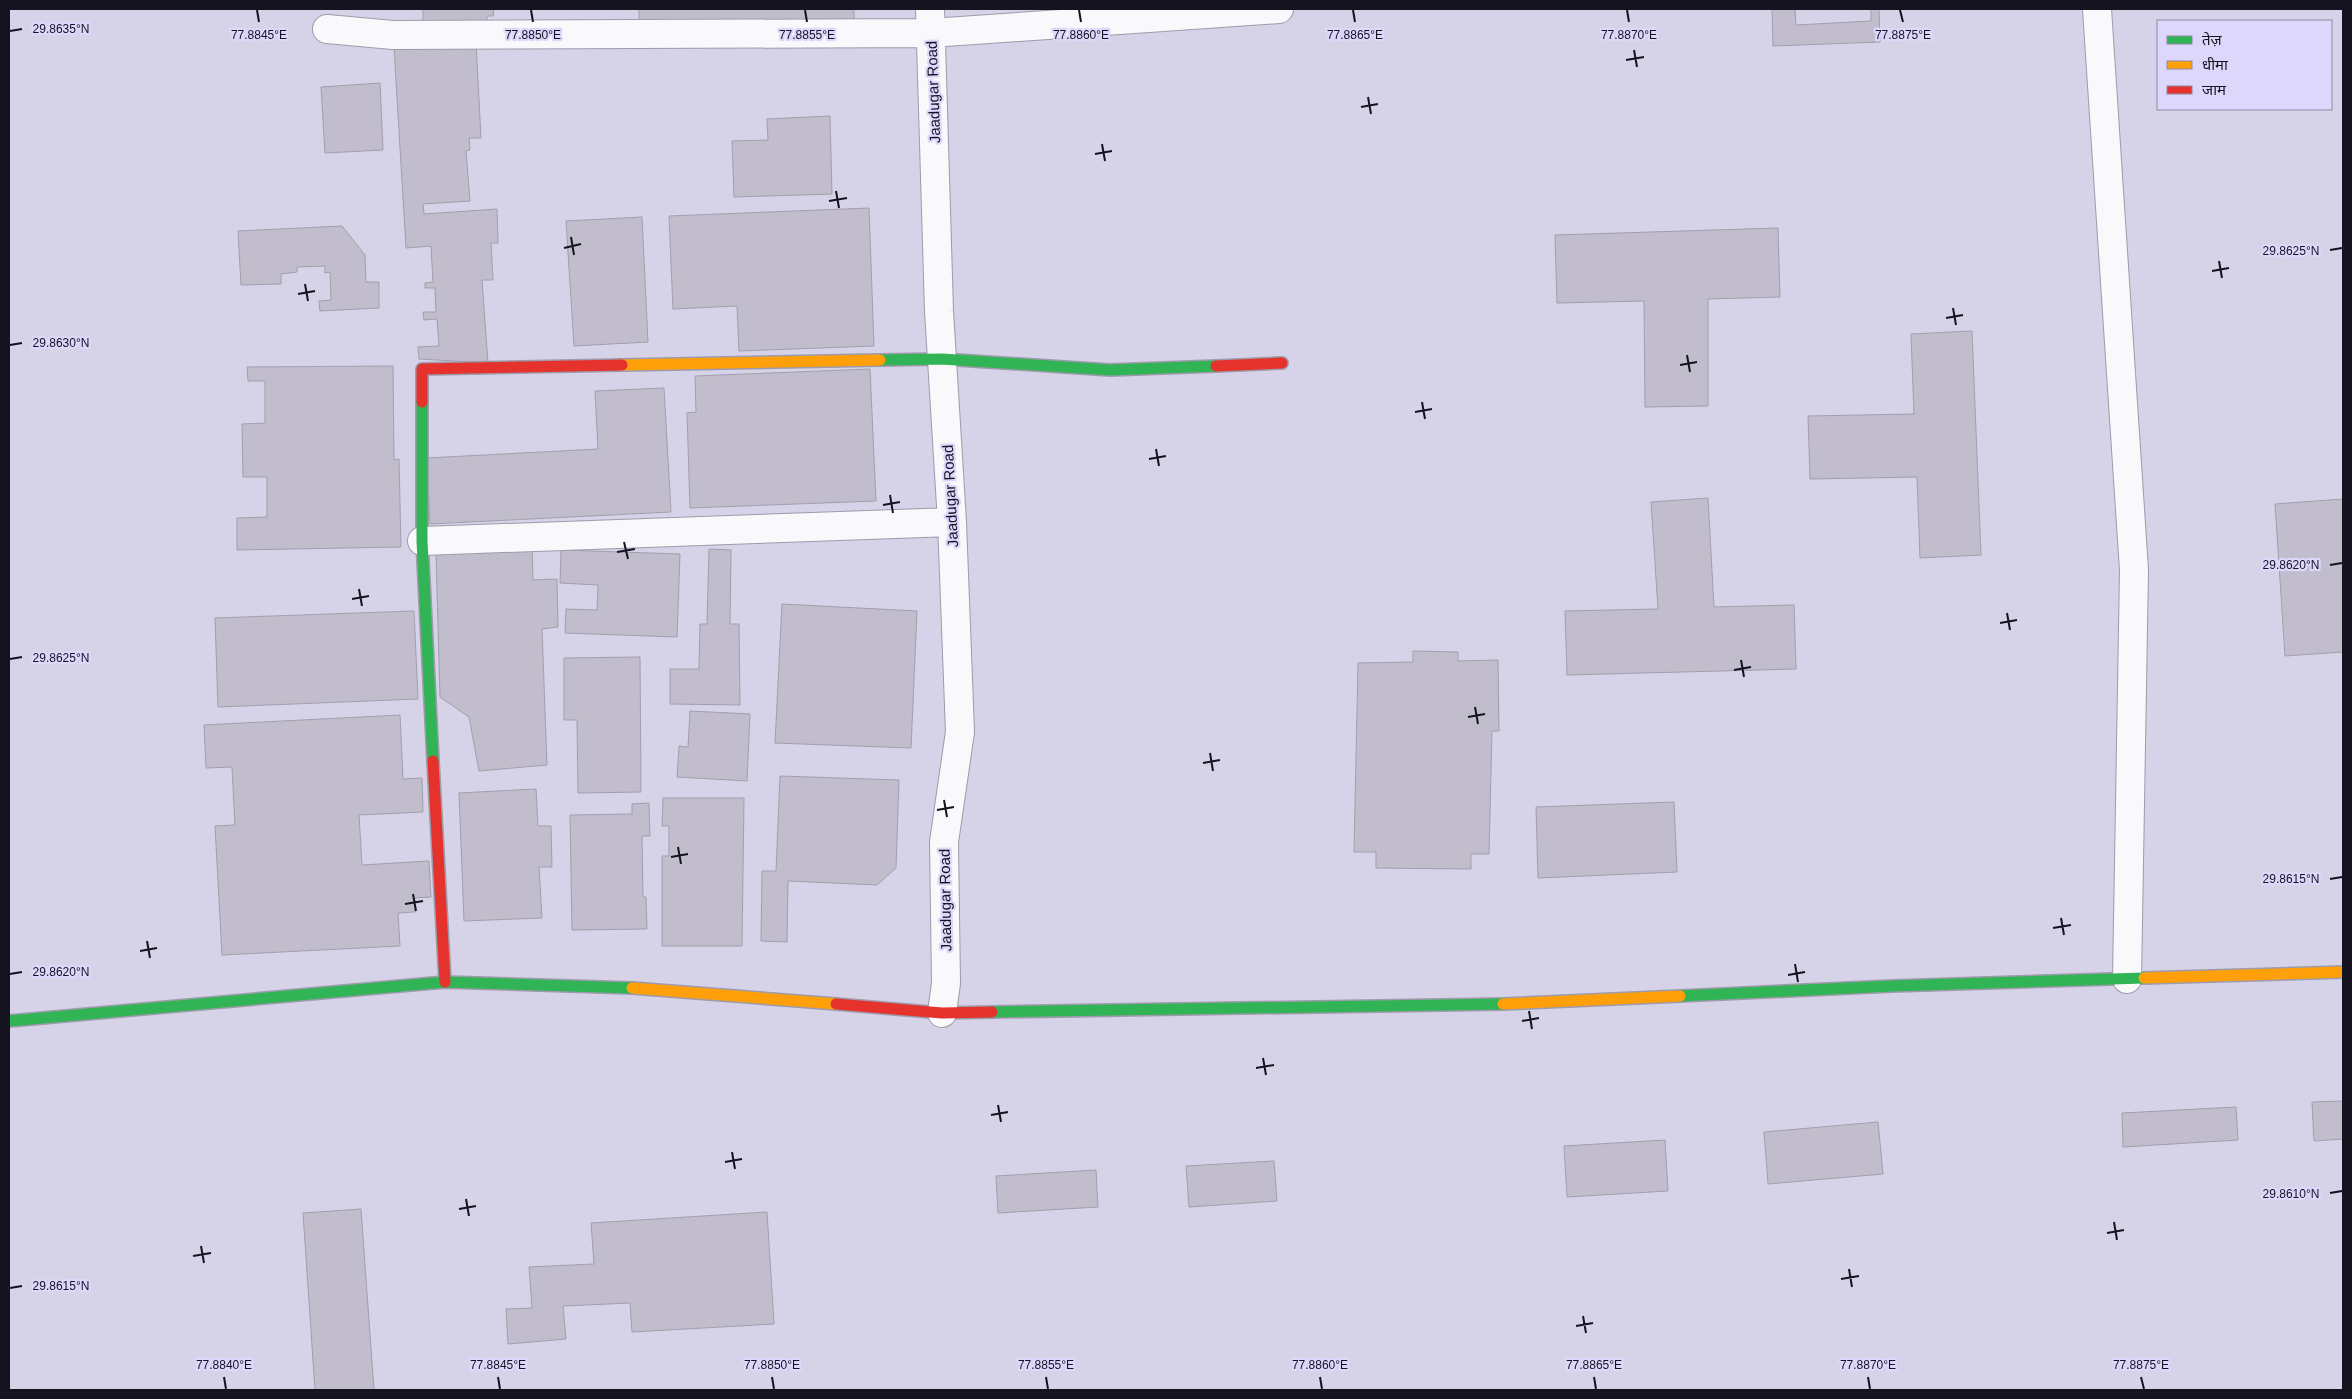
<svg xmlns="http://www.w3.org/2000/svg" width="2352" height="1399" viewBox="0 0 2352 1399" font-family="Arial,'Noto Sans Devanagari',sans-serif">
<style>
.building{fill:#c2bdcc;stroke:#a39ead}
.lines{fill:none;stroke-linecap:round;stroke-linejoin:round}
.street-casing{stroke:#9e9bab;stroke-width:30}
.fast-casing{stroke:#9e9bab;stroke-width:14}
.slow-casing{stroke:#9e9bab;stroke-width:14}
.jam-casing{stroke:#9e9bab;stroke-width:14}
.street{stroke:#f9f8fb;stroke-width:28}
.fast{stroke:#30b455;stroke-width:11}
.slow{stroke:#ff9f0a;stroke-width:11}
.jam{stroke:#e5322d;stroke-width:11}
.ticks{fill:none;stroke:#161320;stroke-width:2}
.labels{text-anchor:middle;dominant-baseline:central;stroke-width:4.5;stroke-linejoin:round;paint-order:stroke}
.street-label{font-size:15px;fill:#161320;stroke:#ded7fc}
.ticks-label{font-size:12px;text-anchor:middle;fill:#161320;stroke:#ded7fc;stroke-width:4.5;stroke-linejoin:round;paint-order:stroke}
</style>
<rect width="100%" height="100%" fill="#d6d2e7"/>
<path class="building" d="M423 9H494L493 16H487V28L423 26Z
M639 9H854V25H639Z
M1772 9H1795L1796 25 1871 21V9H1879L1880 42 1773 46Z
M476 43 481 138H469L470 150 466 151 470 201 423 204 424 214 497 209 498 243H491L493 280H482L488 363 419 359 418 347 439 346 437 319 424 320 423 312H436L435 288H425V283L433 282 431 246 406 248 394 47Z
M380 83 383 150 325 153 321 87Z
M830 116 832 194 734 197 732 141 768 140 767 119Z
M869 208 874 346 739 351 737 306 673 309 669 216Z
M642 217 648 342 574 346 566 221Z
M342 226 365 255 366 282H379V308L320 311 319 301 331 300 330 272 325 273V266L297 267V272L281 274V284L241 285 238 231Z
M1778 228 1780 297 1708 299V406L1645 407 1644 301 1557 303 1555 235Z
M1972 331 1981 555 1920 558 1917 477 1810 479 1808 416 1914 414 1911 334Z
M393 366 394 460 399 459 401 547 237 550V518L267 517V477H243L242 424 265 423V381H248L247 367Z
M870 369 876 501 690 508 687 413 696 412 695 376Z
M664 388 671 512 430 524 427 458 598 449 595 391Z
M1708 498 1714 607 1794 605 1796 669 1567 675 1565 611 1658 609 1651 502Z
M2343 499V652L2285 656 2275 504Z
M532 549 533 580 557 579 558 627 542 629 547 765 479 771 469 717 440 697 436 553Z
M709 549 731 550 730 624H739L740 705 670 704V669H699L700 624H707Z
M561 550 680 554 677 637 565 633 566 609 597 610 598 585 560 583Z
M782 604 917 611 911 748 775 743Z
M414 611 418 699 218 707 215 618Z
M1413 651 1458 652V661L1498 660 1499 731H1492L1489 854H1471V869L1376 868V852H1354L1358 663 1413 662Z
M640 657 641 792 578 793 577 720H564V658Z
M690 711 750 714 747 781 677 777 679 746 688 747Z
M400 715 403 779 422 778 423 812 359 815 362 865 429 861 431 897 415 898V912L398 913 400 946 222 955 215 826 235 825 232 767 206 768 204 725Z
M780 776 899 780 896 868 877 885 788 881 787 942 761 941 762 871H776Z
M536 789 538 826H551L552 867H539L542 918 464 921 459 793Z
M663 798H744L742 946H662V856H669V826H662Z
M1674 802 1677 872 1538 878 1536 807Z
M649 803 650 836H642L643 897H646L647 929 572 930 570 815 632 814V804Z
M2343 1101V1139L2314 1141 2312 1102Z
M2236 1107 2238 1140 2123 1147 2122 1113Z
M1878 1122 1883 1174 1768 1184 1764 1132Z
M1665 1140 1668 1191 1567 1197 1564 1146Z
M1274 1161 1277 1201 1189 1207 1186 1166Z
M1096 1170 1098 1207 998 1213 996 1176Z
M361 1209 374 1390H315L303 1213Z
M767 1212 774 1324 632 1332 630 1303 563 1306 566 1339 508 1344 506 1309 532 1308 529 1267 594 1264 591 1223Z"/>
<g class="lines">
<defs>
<path id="street" d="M930 9 939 311 952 522 960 732 944 842 946 983 942 1013
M2097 9 2134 570 2127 979
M327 29 393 35 931 33 1279 9
M422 541 952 522"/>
<path id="fast" d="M880 360 942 359 1110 370 1216 366
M422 402V541L433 761
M1680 996 1892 986 2144 978
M992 1012 1503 1004
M9 1021 445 982 632 988"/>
<path id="slow" d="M622 365 880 360
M2144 978 2343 972
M632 988 836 1004
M1503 1004 1680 996"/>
<path id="jam" d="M1216 366 1282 363
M422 402V369L622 365
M433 761 445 982
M836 1004 942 1013 992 1012"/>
</defs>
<use href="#street" class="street-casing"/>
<use href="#fast" class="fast-casing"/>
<use href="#slow" class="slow-casing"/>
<use href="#jam" class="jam-casing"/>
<use href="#street" class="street"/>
<use href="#fast" class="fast"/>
<use href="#slow" class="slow"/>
<use href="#jam" class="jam"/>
</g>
<path class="ticks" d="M257 10 259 22M531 10 533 22M805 10 807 22M1079 10 1081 22M1353 10 1355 22M1627 10 1629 22M1900 10 1903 22M10 31 22 29M1634 50 1637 67M1626 60 1644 57M1368 97 1371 114M1361 107 1378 104M1102 144 1105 161M1095 154 1112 151M836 191 839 208M829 201 847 198M571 237 574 255M564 248 581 244M2330 250 2342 248M2219 261 2222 278M2212 271 2229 268M305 284 308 301M298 294 315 291M1953 308 1956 325M1946 318 1963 315M10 345 22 343M1687 355 1690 372M1680 365 1697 362M1422 402 1425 419M1415 412 1432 409M1156 449 1159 466M1149 459 1166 456M890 495 893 513M883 505 900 502M624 542 628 559M617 552 635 549M2330 565 2342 563M359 589 362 606M352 599 369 596M2007 613 2010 630M2000 623 2017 620M10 659 22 657M1741 660 1744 677M1734 670 1751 667M1475 707 1478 724M1468 717 1485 714M1210 753 1213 771M1203 763 1220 760M944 800 947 817M937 810 954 807M678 847 681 864M671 857 688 854M2330 879 2342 877M413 894 416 911M405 904 423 901M2061 918 2064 935M2053 928 2071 925M147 941 150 958M140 951 157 948M1795 964 1798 982M10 974 22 972M1788 975 1805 972M1529 1011 1532 1029M1522 1021 1539 1018M1263 1058 1266 1075M1256 1068 1274 1065M998 1105 1001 1122M991 1115 1008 1112M732 1152 735 1169M725 1162 742 1159M2330 1193 2342 1191M466 1199 469 1216M459 1209 476 1206M2114 1222 2117 1240M2107 1233 2124 1230M201 1246 204 1263M193 1256 211 1253M1849 1269 1852 1287M1841 1279 1859 1276M10 1288 22 1286M1583 1316 1586 1333M1576 1326 1593 1323M224 1377 226 1389M498 1377 500 1389M772 1377 774 1389M1046 1377 1048 1389M1320 1377 1322 1389M1594 1377 1596 1389M1868 1377 1870 1389M2141 1377 2144 1389"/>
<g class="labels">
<g class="street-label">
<text transform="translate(933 92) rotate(-92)">Jaadugar Road</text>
<text transform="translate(950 496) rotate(-93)">Jaadugar Road</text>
<text transform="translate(945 900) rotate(-91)">Jaadugar Road</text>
</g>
</g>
<g class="ticks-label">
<text x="61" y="33">29.8635°N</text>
<text x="259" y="39">77.8845°E</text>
<text x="533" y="39">77.8850°E</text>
<text x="807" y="39">77.8855°E</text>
<text x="1081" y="39">77.8860°E</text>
<text x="1355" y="39">77.8865°E</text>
<text x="1629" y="39">77.8870°E</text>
<text x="1903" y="39">77.8875°E</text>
<text x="2291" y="255">29.8625°N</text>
<text x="61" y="347">29.8630°N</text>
<text x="2291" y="569">29.8620°N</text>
<text x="61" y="662">29.8625°N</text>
<text x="2291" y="883">29.8615°N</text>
<text x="61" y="976">29.8620°N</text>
<text x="2291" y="1198">29.8610°N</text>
<text x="61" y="1290">29.8615°N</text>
<text x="224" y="1369">77.8840°E</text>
<text x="498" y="1369">77.8845°E</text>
<text x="772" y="1369">77.8850°E</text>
<text x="1046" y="1369">77.8855°E</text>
<text x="1320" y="1369">77.8860°E</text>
<text x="1594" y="1369">77.8865°E</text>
<text x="1868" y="1369">77.8870°E</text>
<text x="2141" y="1369">77.8875°E</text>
</g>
<rect width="2352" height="1399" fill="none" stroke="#161320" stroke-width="20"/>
<rect x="2157" y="20" width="175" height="90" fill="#ded7fc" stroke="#8e89a4"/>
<rect x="2167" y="36" width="25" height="8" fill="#30b455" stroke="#8e89a4"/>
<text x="2202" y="45" font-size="15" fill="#161320">तेज़</text>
<rect x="2167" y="61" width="25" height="8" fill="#ff9f0a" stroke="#8e89a4"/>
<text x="2202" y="70" font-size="15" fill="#161320">धीमा</text>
<rect x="2167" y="86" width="25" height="8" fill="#e5322d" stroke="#8e89a4"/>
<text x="2202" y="95" font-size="15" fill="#161320">जाम</text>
</svg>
